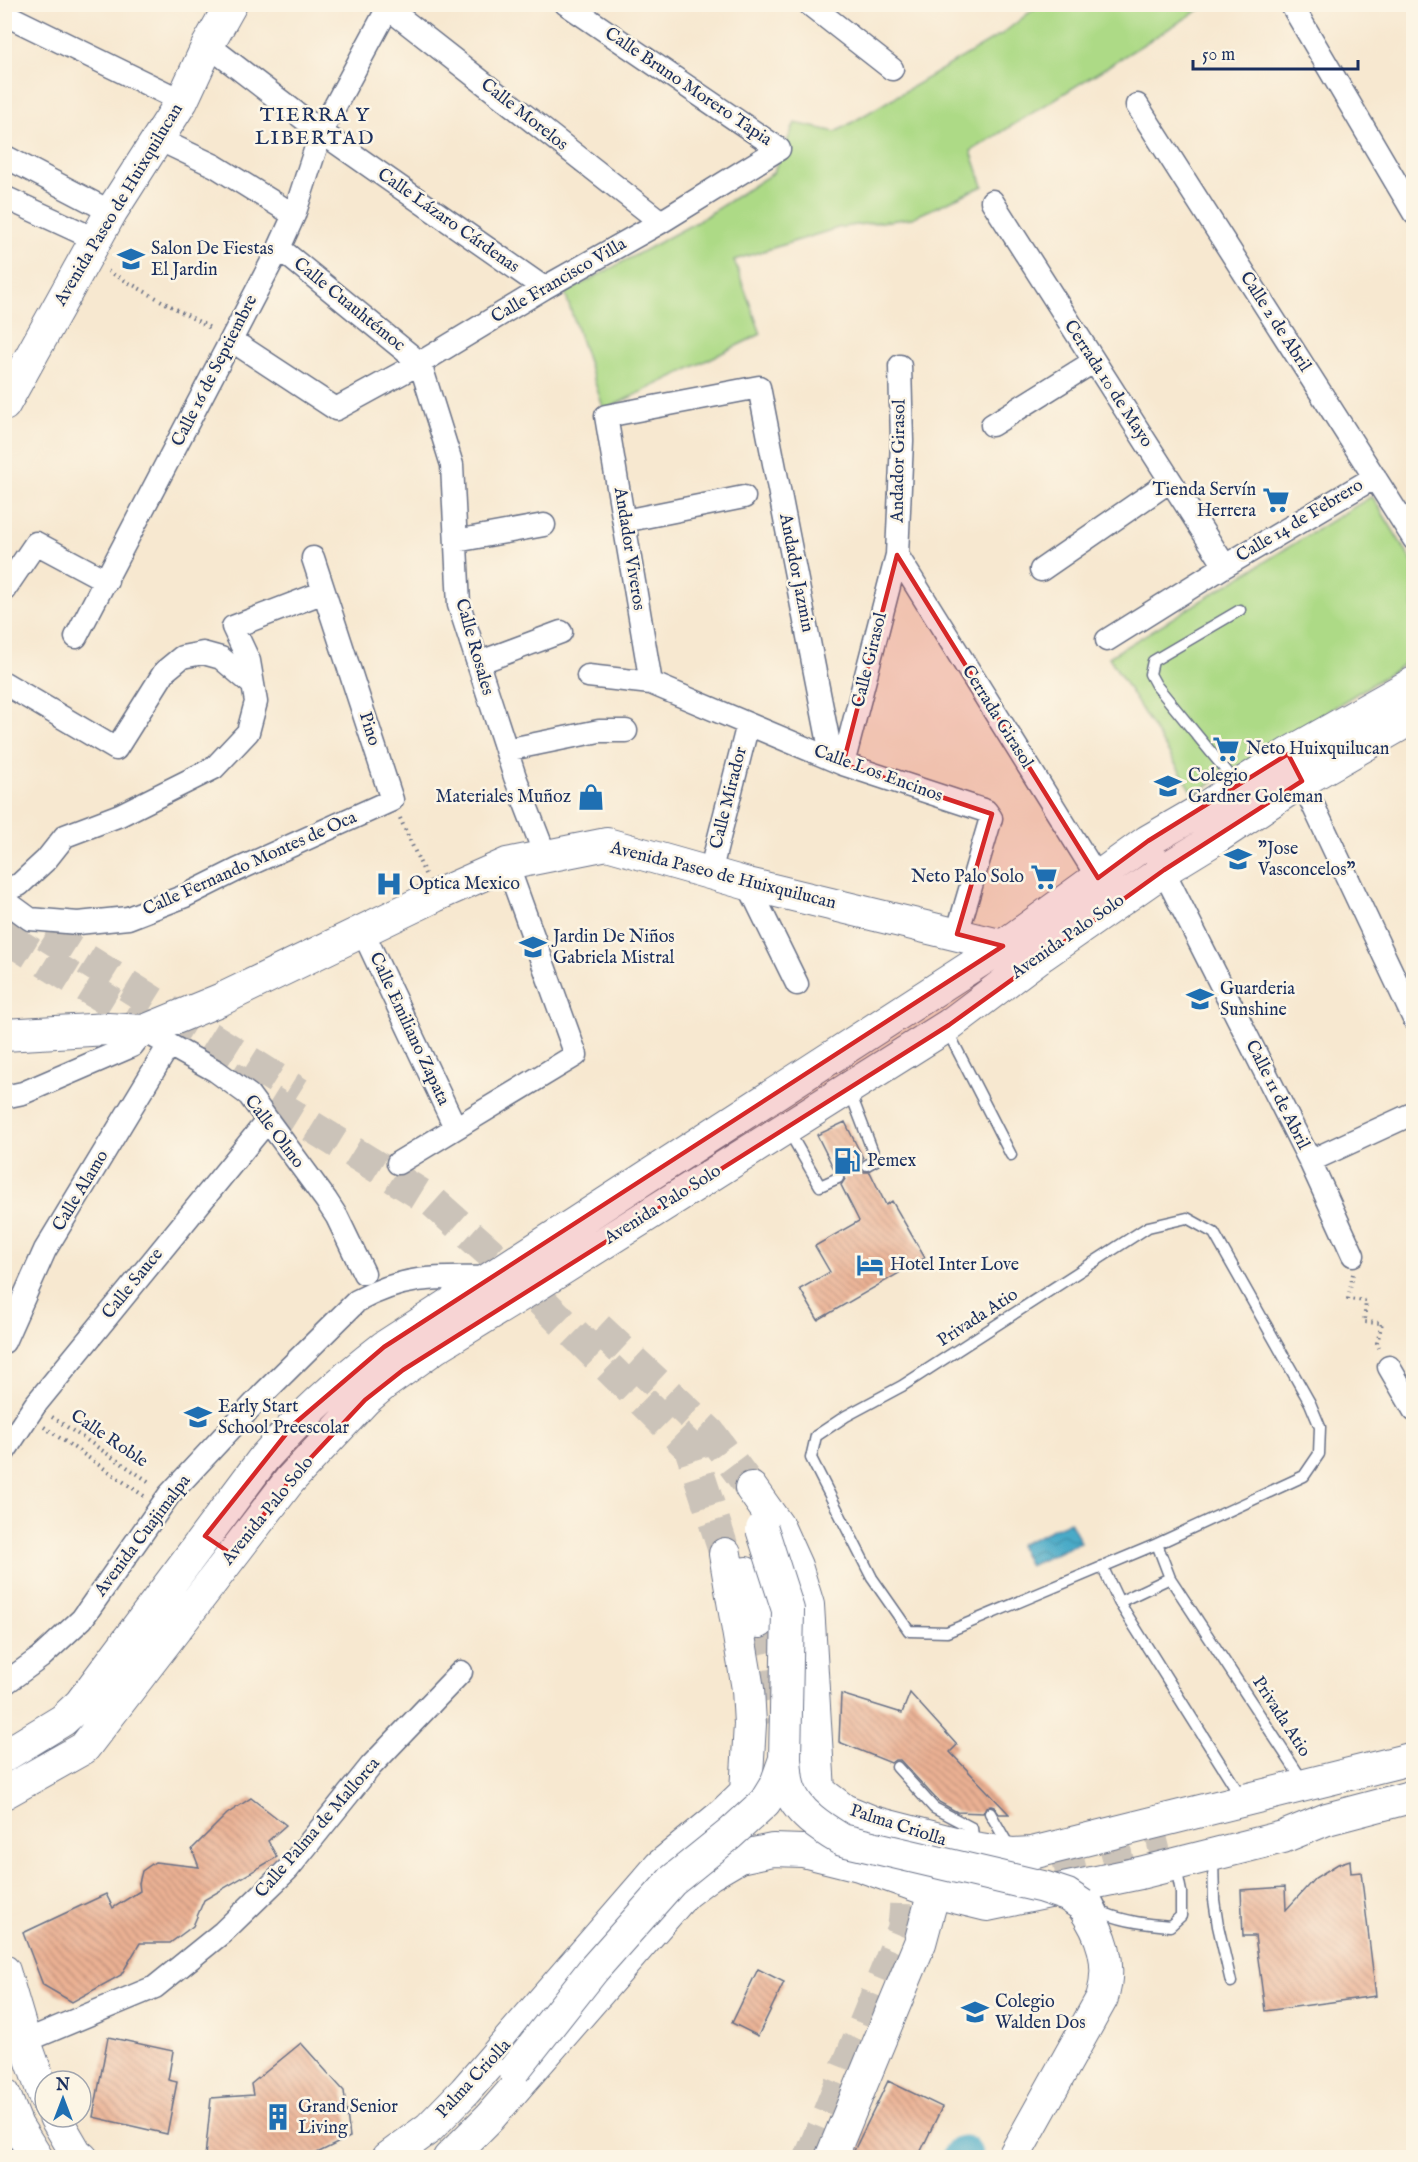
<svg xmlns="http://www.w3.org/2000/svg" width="1418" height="2162" viewBox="0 0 1418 2162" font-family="'IM FELL English',serif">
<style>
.grass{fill:#adda86;stroke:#648472;stroke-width:1.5}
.water{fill:url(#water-waves);stroke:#326c92;stroke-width:1.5}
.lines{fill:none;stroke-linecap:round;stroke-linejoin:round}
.river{stroke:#48aac7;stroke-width:39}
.building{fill:url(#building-back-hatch)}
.secondary-tunnel{stroke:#cbc3b9;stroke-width:32;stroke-dasharray:32 16;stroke-linecap:butt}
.lane-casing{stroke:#687086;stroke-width:13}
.street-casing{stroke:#687086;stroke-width:25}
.secondary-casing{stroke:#687086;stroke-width:34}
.path{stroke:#687086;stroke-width:4;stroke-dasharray:1.5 4.5;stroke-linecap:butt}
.lane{stroke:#fff;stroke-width:10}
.street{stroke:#fff;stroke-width:22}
.secondary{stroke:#fff;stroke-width:32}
.secondary-bridge-casing{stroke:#687086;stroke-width:34;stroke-linecap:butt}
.secondary-bridge{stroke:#fff;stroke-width:32}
.marked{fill:#d62828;fill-opacity:0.2;stroke:#d62828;stroke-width:4.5;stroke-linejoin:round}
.labels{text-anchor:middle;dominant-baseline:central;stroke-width:5;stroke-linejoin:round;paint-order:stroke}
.street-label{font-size:18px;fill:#1b2f5e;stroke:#fcf5e5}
.poi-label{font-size:18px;fill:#1b2f5e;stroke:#fcf5e5;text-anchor:start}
.neighbourhood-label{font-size:20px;letter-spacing:1.5px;fill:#1b2f5e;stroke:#fcf5e5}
</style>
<defs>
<pattern id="water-waves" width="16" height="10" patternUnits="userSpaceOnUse" patternTransform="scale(1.5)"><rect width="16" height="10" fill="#48aac7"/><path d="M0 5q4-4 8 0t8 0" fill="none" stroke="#3b8ba5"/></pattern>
<pattern id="building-back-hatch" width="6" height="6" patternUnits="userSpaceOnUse" patternTransform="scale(1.5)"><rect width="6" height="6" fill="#ebb193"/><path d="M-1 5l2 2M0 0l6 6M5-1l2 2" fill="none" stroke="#be907b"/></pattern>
</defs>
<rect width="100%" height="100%" fill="#fcf5e5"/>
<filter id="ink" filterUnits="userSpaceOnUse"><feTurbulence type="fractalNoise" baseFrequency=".0167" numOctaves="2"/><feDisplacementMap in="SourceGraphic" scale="12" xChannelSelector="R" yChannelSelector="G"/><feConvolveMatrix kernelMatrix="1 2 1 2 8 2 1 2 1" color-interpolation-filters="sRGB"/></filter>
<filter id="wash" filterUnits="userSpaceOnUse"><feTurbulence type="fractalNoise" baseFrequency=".008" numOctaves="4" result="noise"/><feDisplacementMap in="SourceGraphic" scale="24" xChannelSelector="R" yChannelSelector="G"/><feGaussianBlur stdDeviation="1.35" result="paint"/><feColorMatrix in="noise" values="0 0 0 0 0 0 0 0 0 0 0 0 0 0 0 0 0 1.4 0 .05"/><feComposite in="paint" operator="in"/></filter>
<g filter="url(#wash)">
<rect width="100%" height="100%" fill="#f7e8d0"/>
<path class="grass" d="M1039 5H1207L971 151 983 186 912 218 841 227 734 260 761 334 604 410 565 293 695 223 773 173 795 123 836 132 1002 34Z
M1372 496 1413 563V659L1194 794 1109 657Z"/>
<path class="water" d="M1070 1521 1081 1542 1029 1566 1019 1545Z"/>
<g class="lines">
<path class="river" d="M961 2158 963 2155"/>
</g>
<g id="blocks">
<path class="building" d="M845 1122 863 1158 860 1164 861 1169 864 1172H870L886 1205 892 1201 925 1258 818 1320 800 1289 830 1272 815 1246 859 1221 841 1185 845 1179V1174L839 1171H835L817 1135Z
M910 1693 957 1745 950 1752 1009 1814H999L994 1807 991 1806 986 1807 983 1813 957 1812 939 1802 900 1760H895L891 1763 839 1742 841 1694 902 1713Z
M251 1798 286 1825 268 1841 277 1857 204 1900 193 1926 170 1943H140L121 1975 72 2002 43 1985 23 1933 106 1894 113 1908 140 1891 139 1883 142 1871 155 1862 199 1867 192 1849 227 1814Z
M1350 1860 1351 1873 1361 1872 1376 1996 1265 2011 1255 1936H1243L1241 1890 1285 1887 1286 1910 1315 1878 1338 1864Z
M758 1969 784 1982 758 2036 732 2023Z
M108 2037 173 2051 168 2080 177 2082 167 2134 93 2117Z
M301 2043 344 2091 350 2137 309 2157H205L211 2098 253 2095 251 2084Z
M888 2081 942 2107 918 2157H851Z"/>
</g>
</g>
<g filter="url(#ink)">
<use href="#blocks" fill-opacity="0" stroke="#687086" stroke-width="1.5"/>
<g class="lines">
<path class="secondary-tunnel" d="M5 909 299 1093
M4 936 167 1037
M230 1076 432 1201 516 1276 690 1448 725 1554
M598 1328 710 1433 751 1488
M759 1622 780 1721
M1008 1883 1169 1843
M810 2158 903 1929C906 1904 908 1889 896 1867"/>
<defs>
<path id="lane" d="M1237 784 1156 685 1150 674 1153 661 1240 610
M947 1030 1011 1155
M850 1092 876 1160 867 1165
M788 1130 820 1186 838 1178
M1187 1218 1214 1233 1310 1403 1320 1427 1319 1454 1304 1476 1157 1544 947 1632 909 1631 872 1578 811 1458 816 1436 846 1416 902 1386 1148 1227Z
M1157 1544 1170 1578 1303 1781
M1102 1566 1119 1602 1242 1798
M1119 1602 1170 1578
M897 1767 934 1808 972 1828 974 1844
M990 1813 1010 1848
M1213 1858 1214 1900 1218 1926 1231 1982
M1091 1887 1104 1913C1126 1922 1147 1924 1170 1926L1181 1916V1892L1176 1867"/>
<path id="street" d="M809 4 892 69
M1291 4 1414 213
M388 8 661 222
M4 14 182 101
M208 45 321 132 544 288
M1137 105 1414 539
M158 139 215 166 294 215
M4 156 111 212
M4 197 95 239
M992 201 1225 566
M279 248 420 363 452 465 459 605 515 777 545 855
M231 340 336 409 420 363 544 288 661 222 779 149 566 4
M992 425 1093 362
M624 521 744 497
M456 541 544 525
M897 555 1098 878
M1041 570 1170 481
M4 590 36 543 107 581
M76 637 279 248 294 215 321 132 390 4
M1107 640 1225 566 1375 477
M478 663 561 632
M588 676 651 683 843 764 986 811 991 818 957 934
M4 683 116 749 165 671 182 657 203 653 221 658 253 685
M651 683 606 416 759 387 832 759
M506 750 599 731H626
M843 764 897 555 902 441 900 366
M1296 769 1414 1019
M1157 858 1310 1161 1353 1255
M710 873 748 724
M748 884 797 984
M4 889 19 885 46 860 65 836 120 815 214 768 248 732 256 702 249 661 233 627 324 592
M4 900 30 919 78 923 128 918 185 896 237 870 392 800 313 558
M363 932 455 1127
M155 1037 216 1071 249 1095 326 1200 337 1217 364 1273
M4 1097 23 1093 132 1046 144 1031
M1310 1161 1414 1113
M398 1163 576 1055 507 864
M4 1342 45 1250 169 1045
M1389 1367 1414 1410
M4 1452 35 1405 267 1121
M4 1684 41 1657 82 1619 169 1495 264 1393 357 1301C405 1275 437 1277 490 1278
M4 2050 155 1987 223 1932 288 1869 371 1766 461 1672"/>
<path id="secondary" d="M4 405 111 212 182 101 208 45 231 4
M4 1035 108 1029 144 1031 222 999 435 896 507 864 607 844 748 884 1016 949
M751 1488 778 1526 796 1566 808 1605 819 1791
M725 1554 748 1689 750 1724 746 1792
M746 1573 759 1622
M4 1756 63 1720 80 1704 264 1458C301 1416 341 1380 384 1347L1003 946 1148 841 1198 812 1288 754 1414 683
M4 1793 84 1748 290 1480 365 1400 384 1384 436 1347 529 1290 949 1025 1042 955 1164 870 1213 840 1302 781 1414 717
M4 1971 25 2042 45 2098
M4 2094 17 2126 37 2158
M55 2117 76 2153 82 2158
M388 2158 429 2128 465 2091 660 1866 721 1816 746 1792 782 1784 819 1791 844 1810 873 1822 974 1848 1013 1854 1032 1853 1414 1758
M449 2158 490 2117 685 1893 710 1874 739 1857 773 1850 803 1851 859 1865 934 1892 987 1905 1140 1873 1283 1837 1327 1819 1414 1796
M831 2158 920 1943 939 1873
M1013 2158 1102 1998C1113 1963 1102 1934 1082 1905"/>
</defs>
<use href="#lane" class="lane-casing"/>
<use href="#street" class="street-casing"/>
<use href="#secondary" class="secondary-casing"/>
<path class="path" d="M108 271 212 329
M400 818 425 874
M1353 1274 1348 1299 1366 1301 1364 1322 1382 1323 1377 1343 1379 1348
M52 1417 151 1483
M44 1427 144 1496"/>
<use href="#lane" class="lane"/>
<use href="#street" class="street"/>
<use href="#secondary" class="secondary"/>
<defs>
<path id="secondary-bridge" d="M785 1759C786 1768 786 1779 789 1788 796 1812 822 1828 842 1840L1043 1887 1067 1895 1082 1905
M514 2070 593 1970 672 1881 730 1834 765 1802 776 1784 785 1759 788 1610 762 1529"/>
</defs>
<use href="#secondary-bridge" class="secondary-bridge-casing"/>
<use href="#secondary-bridge" class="secondary-bridge"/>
</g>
</g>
<path class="marked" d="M897 555 1098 878 1148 841 1288 754 1302 781 1164 870 949 1025 403 1370 365 1400 290 1480 233 1555 205 1536 294 1424 384 1347 1003 946 957 934 992 814 843 764Z"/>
<defs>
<symbol id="university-bare" viewBox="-9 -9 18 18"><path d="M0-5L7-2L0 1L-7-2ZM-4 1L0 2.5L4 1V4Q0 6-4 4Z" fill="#1f6fb2" stroke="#fcf5e5" stroke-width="2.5" paint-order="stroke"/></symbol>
<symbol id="supermarket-bare" viewBox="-9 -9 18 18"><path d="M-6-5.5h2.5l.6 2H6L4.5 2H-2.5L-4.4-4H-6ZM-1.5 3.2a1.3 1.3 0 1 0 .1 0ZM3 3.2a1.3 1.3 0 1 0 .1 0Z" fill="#1f6fb2" stroke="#fcf5e5" stroke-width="2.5" paint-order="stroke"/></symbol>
<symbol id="school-bare" viewBox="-9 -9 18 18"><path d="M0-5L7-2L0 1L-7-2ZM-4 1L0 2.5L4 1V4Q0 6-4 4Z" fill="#1f6fb2" stroke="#fcf5e5" stroke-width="2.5" paint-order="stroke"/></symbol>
<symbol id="shop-bare" viewBox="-9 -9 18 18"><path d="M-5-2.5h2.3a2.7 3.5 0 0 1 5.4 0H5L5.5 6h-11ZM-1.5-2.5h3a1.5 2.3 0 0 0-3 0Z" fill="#1f6fb2" stroke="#fcf5e5" stroke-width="2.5" paint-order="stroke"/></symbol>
<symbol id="hospital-bare" viewBox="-9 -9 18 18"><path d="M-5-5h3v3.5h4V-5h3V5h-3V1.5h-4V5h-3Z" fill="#1f6fb2" stroke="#fcf5e5" stroke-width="2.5" paint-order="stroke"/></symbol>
<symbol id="fuel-bare" viewBox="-9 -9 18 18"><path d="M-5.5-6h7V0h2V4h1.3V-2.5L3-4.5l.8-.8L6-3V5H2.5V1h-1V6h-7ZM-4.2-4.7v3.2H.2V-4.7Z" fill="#1f6fb2" stroke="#fcf5e5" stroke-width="2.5" paint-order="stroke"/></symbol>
<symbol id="hotel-bare" viewBox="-9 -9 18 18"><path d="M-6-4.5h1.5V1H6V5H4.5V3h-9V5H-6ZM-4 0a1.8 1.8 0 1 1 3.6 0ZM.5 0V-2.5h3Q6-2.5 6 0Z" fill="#1f6fb2" stroke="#fcf5e5" stroke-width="2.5" paint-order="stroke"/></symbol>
<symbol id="building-bare" viewBox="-9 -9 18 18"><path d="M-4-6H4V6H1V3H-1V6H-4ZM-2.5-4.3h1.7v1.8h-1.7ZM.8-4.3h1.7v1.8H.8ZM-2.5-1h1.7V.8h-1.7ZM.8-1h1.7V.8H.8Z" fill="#1f6fb2" stroke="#fcf5e5" stroke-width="2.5" paint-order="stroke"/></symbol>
</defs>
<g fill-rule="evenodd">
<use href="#university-bare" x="112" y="240" width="38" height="38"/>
<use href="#supermarket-bare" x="1257" y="481" width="38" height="38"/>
<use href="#supermarket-bare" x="1207" y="730" width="38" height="38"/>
<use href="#school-bare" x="1149" y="767" width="38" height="38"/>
<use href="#shop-bare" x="572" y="778" width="38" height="38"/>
<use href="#school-bare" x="1219" y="840" width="38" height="38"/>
<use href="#supermarket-bare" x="1025" y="858" width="38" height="38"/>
<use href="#hospital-bare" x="370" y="865" width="38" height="38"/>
<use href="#school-bare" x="514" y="928" width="38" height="38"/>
<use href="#school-bare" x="1181" y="980" width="38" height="38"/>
<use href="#fuel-bare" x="828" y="1142" width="38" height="38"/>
<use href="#hotel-bare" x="851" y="1246" width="38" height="38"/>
<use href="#school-bare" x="179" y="1398" width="38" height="38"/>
<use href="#school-bare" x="956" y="1993" width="38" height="38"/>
<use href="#building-bare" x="259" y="2098" width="38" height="38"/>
</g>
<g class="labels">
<g class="street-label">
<text transform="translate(688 87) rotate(34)">Calle Bruno Morero Tapia</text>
<text transform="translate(524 115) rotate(38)">Calle Morelos</text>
<text transform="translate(119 205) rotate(-59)">Avenida Paseo de Huixquilucan</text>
<text transform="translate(448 221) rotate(35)">Calle Lázaro Cárdenas</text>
<text transform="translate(559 281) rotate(-30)">Calle Francisco Villa</text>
<text transform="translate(349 305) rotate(39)">Calle Cuauhtémoc</text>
<text transform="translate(1275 322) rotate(57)">Calle 2 de Abril</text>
<text transform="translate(215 371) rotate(-63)">Calle 16 de Septiembre</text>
<text transform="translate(1108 384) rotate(57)">Cerrada 10 de Mayo</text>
<text transform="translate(899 461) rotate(-89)">Andador Girasol</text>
<text transform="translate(1300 521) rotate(-31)">Calle 14 de Febrero</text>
<text transform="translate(629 549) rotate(81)">Andador Viveros</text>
<text transform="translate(796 573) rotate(79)">Andador Jazmin</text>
<text transform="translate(474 647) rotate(74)">Calle Rosales</text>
<text transform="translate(870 660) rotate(-76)">Calle Girasol</text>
<text transform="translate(997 717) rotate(58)">Cerrada Girasol</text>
<text transform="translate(369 729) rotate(72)">Pino</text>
<text transform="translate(878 774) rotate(20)">Calle Los Encinos</text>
<text transform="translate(729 798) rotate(-76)">Calle Mirador</text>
<text transform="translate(250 864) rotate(-24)">Calle Fernando Montes de Oca</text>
<text transform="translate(723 876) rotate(14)">Avenida Paseo de Huixquilucan</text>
<text transform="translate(1068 937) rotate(-35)">Avenida Palo Solo</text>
<text transform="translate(409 1029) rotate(65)">Calle Emiliano Zapata</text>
<text transform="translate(1277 1095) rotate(63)">Calle 11 de Abril</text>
<text transform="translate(274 1132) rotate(53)">Calle Olmo</text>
<text transform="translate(81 1191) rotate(-59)">Calle Alamo</text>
<text transform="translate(663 1205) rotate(-32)">Avenida Palo Solo</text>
<text transform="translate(133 1284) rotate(-51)">Calle Sauce</text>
<text transform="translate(978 1318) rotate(-33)">Privada Atio</text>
<text transform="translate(109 1439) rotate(34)">Calle Roble</text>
<text transform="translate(268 1511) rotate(-51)">Avenida Palo Solo</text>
<text transform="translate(143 1536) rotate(-53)">Avenida Cuajimalpa</text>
<text transform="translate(1281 1717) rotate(57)">Privada Atio</text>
<text transform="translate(898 1826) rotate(18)">Palma Criolla</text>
<text transform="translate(318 1828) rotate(-49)">Calle Palma de Mallorca</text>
<text transform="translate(474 2079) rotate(-47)">Palma Criolla</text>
</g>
<g class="poi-label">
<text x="151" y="249">Salon De Fiestas<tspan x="151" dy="21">El Jardin</tspan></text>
<text x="1256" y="490" text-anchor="end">Tienda Servín<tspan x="1256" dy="21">Herrera</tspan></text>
<text x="1246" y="749">Neto Huixquilucan</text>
<text x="1188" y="776">Colegio<tspan x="1188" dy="21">Gardner Goleman</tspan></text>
<text x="571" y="797" text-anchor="end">Materiales Muñoz</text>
<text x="1258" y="849">"Jose<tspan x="1258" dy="21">Vasconcelos"</tspan></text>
<text x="1024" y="877" text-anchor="end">Neto Palo Solo</text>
<text x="409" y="884">Optica Mexico</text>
<text x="553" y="937">Jardin De Niños<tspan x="553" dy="21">Gabriela Mistral</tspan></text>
<text x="1220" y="989">Guarderia<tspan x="1220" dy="21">Sunshine</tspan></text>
<text x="867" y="1161">Pemex</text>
<text x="890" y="1265">Hotel Inter Love</text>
<text x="218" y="1407">Early Start<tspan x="218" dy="21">School Preescolar</tspan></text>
<text x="995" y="2002">Colegio<tspan x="995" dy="21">Walden Dos</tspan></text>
<text x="298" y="2107">Grand Senior<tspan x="298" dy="21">Living</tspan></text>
</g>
<g class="neighbourhood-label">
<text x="315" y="115">TIERRA Y<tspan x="315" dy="23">LIBERTAD</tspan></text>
</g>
</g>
<rect width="1418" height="2162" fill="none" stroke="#fcf5e5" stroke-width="24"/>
<g transform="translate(63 2099)"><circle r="28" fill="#fcf5e5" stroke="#a2a6af" stroke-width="1.5"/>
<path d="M0-4.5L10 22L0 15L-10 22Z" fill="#1f6fb2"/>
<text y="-9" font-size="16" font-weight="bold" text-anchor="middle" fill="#1b2f5e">N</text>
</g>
<path d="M1193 60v9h165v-9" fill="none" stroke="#1b2f5e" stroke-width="3"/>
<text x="1202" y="60" font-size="18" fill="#1b2f5e" stroke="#fcf5e5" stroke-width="4.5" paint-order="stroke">50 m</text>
</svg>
